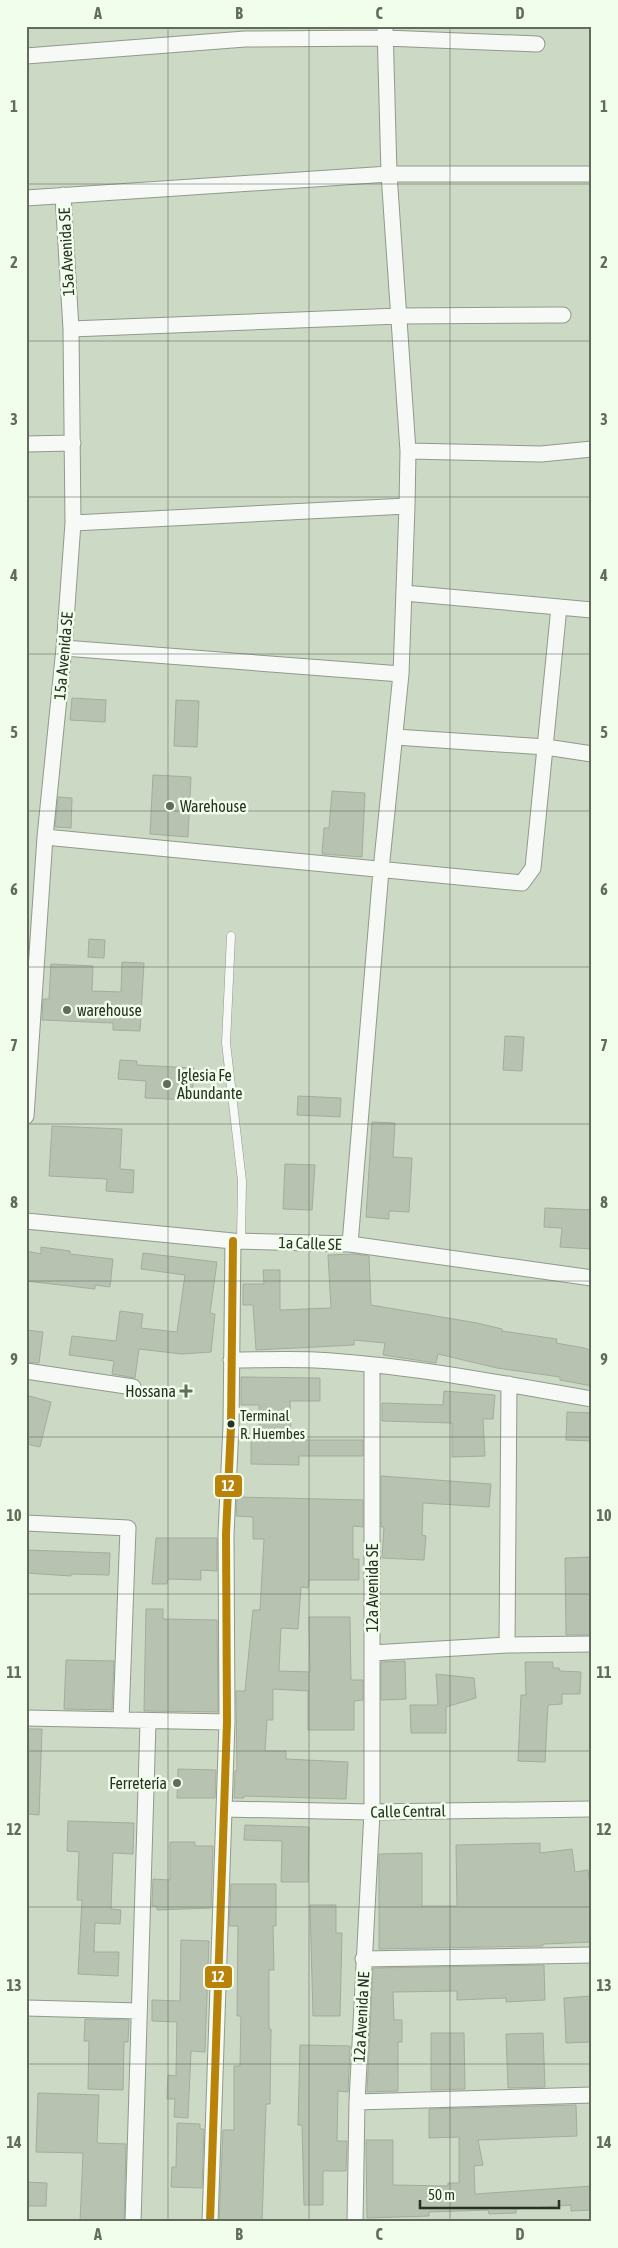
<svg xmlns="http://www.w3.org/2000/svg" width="618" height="2248" viewBox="0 0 618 2248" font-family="'Asap Condensed',sans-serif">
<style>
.building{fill:#b8c2b1;stroke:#a3ad9c}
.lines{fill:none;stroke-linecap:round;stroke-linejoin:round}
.service-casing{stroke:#909a8a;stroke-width:9}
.minor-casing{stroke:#909a8a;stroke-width:17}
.service{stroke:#f7f9f6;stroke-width:8}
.minor{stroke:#f7f9f6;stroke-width:15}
.bus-1-casing{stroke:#f1feeb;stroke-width:11}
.bus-1{stroke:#b9830a;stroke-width:8}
.grid{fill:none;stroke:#616c5b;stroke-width:1;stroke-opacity:0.55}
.poi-dot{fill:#616c5b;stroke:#f1feeb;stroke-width:2}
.bus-dot{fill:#283123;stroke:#f1feeb;stroke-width:2}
.labels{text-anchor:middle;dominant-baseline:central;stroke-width:5;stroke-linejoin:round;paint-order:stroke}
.bus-label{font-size:15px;fill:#283123;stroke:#f1feeb;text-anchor:start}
.street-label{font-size:16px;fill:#283123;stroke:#f1feeb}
.poi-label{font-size:16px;fill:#283123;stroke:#f1feeb;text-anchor:start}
.line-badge{stroke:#f1feeb;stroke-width:2}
.badge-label{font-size:14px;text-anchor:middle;font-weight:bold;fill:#fff}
.neatline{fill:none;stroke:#616c5b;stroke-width:2}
.grid-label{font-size:16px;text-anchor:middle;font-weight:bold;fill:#616c5b}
</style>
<rect width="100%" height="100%" fill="#ccd9c4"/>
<path class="building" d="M72 698 106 700 105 722 70 720Z
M176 700 199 701 197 747 174 746Z
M153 775 191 777 188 837 150 834Z
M332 791 365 793 362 857 322 854 324 828H329Z
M58 797 72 798 71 828 55 827Z
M89 939 105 940 104 958 88 957Z
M122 962 144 963 140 1031 113 1030V1023L42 1020 43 999H49L51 964 93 966 92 991 121 992Z
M505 1036 524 1037 522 1071 503 1070Z
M120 1060 137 1061V1065L194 1068 192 1100 145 1098 146 1081 118 1079Z
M298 1096 341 1098 340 1117 297 1115Z
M372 1122 395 1123 393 1157 412 1158 409 1212 389 1211V1219L366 1217Z
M52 1126 122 1129 120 1169 134 1170 133 1193 106 1191 107 1179 49 1176Z
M285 1164 315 1165 312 1210 283 1209Z
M545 1208 592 1210V1249L560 1247 562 1228 544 1227Z
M41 1247 70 1251V1254L113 1259 110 1287 95 1285V1289L26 1281V1251L41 1254Z
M143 1253 217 1262 210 1313 215 1314 211 1352 182 1354 139 1349 135 1378 112 1374 114 1361 69 1355 72 1336 116 1341 120 1311 143 1314 141 1328 177 1332 185 1275 141 1269Z
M355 1254 369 1256 371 1305 477 1323 502 1329V1331L557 1339 556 1343 584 1348 592 1351V1386L560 1380V1377L497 1368 438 1354 436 1363 383 1355 385 1343 354 1340V1345L256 1350 253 1305H243V1284H264L263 1270H280V1310L331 1308 328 1255Z
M26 1330 43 1332 39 1363 26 1362Z
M241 1377 320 1378V1401H290L291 1440H363V1456H299V1465L251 1464V1440H259V1405H241Z
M444 1391 495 1395 493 1419H483L485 1456 452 1457V1423L382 1421V1403L443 1405Z
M26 1395 51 1402 40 1447 26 1444Z
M567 1412 592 1413V1441L566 1440Z
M381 1476 491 1484 489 1507 423 1503 422 1535 426 1536 424 1560 382 1558 384 1527H381Z
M237 1497 363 1500V1527L353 1526V1559H359V1580H309L308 1588 301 1587 298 1629 281 1628 279 1671 310 1672 309 1617H350L351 1680H363V1700L354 1701V1730H308V1691L273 1689V1720H267L265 1751H286V1759L348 1762 346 1799 244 1796V1798H234L235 1771H237L236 1691H245L253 1610H260L264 1539H253V1517L236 1516Z
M156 1538H217V1571L201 1570V1580L168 1579 167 1584H152Z
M26 1550 110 1553 109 1575 71 1574V1576L26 1573Z
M592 1557V1635H566L565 1558Z
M146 1609H163V1619L217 1620 218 1712 144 1711Z
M66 1660 114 1661 112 1710 64 1709Z
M405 1661 406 1699 381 1700V1662Z
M525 1662H553V1668H559L560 1671 581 1672 580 1694H562V1704L548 1705 545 1762 518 1761 521 1695H526Z
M436 1674 474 1678 476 1698 446 1707V1733H411L410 1705H438Z
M26 1729H42L39 1815 26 1814Z
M178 1769 216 1770 215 1798H177Z
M68 1821 134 1823 133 1854 113 1853 111 1909 121 1910 120 1924 95 1923 94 1952H119L118 1976 78 1974 82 1900H77L79 1852 67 1851Z
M245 1825 309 1827 308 1882H281L282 1841 244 1840Z
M170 1842H195V1846H213L211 1908 157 1910V1906H152L153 1879 170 1880Z
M540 1843V1853L572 1849 575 1872 588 1870 592 1896V1942L543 1944V1946L379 1949V1854L422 1853V1906H457L456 1845Z
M231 1884H276V1926H273L274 1970H269V2029H271L270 2104H266L262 2222H219L223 2130H234V2066H240L241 2016H237L238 1926H229Z
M310 1905H336V1933H342L340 2016H313Z
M181 1940 209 1941 205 2052 191 2051 188 2118 174 2117 175 2099H167L168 2075 176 2076 177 2022 152 2021V2000L180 2001Z
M544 1965 545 2000 506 2002V1998L457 2000V1991L393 1992 394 2020H402V2042H398V2091L367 2092 373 1968Z
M592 1996V2042L566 2043 564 1998Z
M85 2019 129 2020 128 2042H124L123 2090 88 2089 89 2041H84Z
M431 2033H464L465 2089 431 2090Z
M543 2033 545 2087 508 2088 506 2034Z
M300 2045 350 2046 348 2092 338 2091 337 2141H347L346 2171H323V2205H304L302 2125H298Z
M38 2093 99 2095 97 2143 126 2144 124 2222H80L83 2153 36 2152Z
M576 2105 577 2136 478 2140 483 2165 474 2166 475 2194 592 2186V2210L571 2211V2205L516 2209V2213L489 2214 488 2210 429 2212V2216L367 2218 366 2140H393V2185L448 2186V2183H459V2137L429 2138V2109Z
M177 2123 200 2124V2129H204L202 2188 171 2187 172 2167H176Z
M26 2182 47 2183 46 2206H26Z"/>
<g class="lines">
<defs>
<path id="service" d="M231 936 226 1043 242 1181 241 1241"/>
<path id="minor" d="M26 56 245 39 385 38 537 44
M26 198 389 174H592
M71 329 399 316 563 315
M26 444 73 443
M408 451 541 454 592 449
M73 523 407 506
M404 593 592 610
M64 648 401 674
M395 737 546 747 592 754
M45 837 522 883 533 868 559 607
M26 1116 45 837 64 648 73 523 71 329 63 195
M26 1221 233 1241 350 1244 592 1278
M350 1244 381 870 401 674 407 506 408 451 389 174 385 26
M231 1360C259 1360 287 1359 315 1360 408 1365 500 1383 592 1399
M26 1371 133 1387
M26 1523 128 1528 121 1720
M507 1645 509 1384
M372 1653 507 1645 592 1644
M26 1718 227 1722
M225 1809 372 1812 592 1809
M363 1959 592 1955
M26 2008 139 2011
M357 2102 592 2095
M133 2222 148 1722
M210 2222 227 1722 226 1534 231 1426 233 1241
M355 2222 357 2102 372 1812V1365"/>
</defs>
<use href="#service" class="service-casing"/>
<use href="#minor" class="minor-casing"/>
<use href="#service" class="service"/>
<use href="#minor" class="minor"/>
<defs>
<path id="bus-1" d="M210 2222 227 1722 226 1534 231 1426 233 1241"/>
</defs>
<use href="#bus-1" class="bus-1-casing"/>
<use href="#bus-1" class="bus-1"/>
</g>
<path class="grid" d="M168 26V2222M309 26V2222M450 26V2222M26 184H592M26 341H592M26 497H592M26 654H592M26 811H592M26 967H592M26 1124H592M26 1281H592M26 1437H592M26 1594H592M26 1751H592M26 1907H592M26 2064H592"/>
<g class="poi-dot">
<circle cx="170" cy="806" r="5"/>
<circle cx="67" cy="1010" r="5"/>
<circle cx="167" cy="1084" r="5"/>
<path d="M183.5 1383.5h5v5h5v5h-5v5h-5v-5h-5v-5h5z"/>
<circle cx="177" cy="1783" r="5"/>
</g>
<circle class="bus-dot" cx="231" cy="1424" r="4.5"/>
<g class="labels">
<g class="bus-label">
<text x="240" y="1415">Terminal<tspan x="240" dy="18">R. Huembes</tspan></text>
</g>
<g class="street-label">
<text transform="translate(66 252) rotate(-93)">15a Avenida SE</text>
<text transform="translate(63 656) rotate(-85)">15a Avenida SE</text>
<text transform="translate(310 1243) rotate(2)">1a Calle SE</text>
<text transform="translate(372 1588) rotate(-90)">12a Avenida SE</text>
<text transform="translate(408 1811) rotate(-1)">Calle Central</text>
<text transform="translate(361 2017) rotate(-87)">12a Avenida NE</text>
</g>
<g class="poi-label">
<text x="180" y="806">Warehouse</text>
<text x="77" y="1010">warehouse</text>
<text x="177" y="1075">Iglesia Fe<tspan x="177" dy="18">Abundante</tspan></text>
<text x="176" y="1391" text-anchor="end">Hossana</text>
<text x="167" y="1783" text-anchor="end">Ferretería</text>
</g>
</g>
<g class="line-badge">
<rect x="214" y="1474" width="29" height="24" rx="5" fill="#b9830a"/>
<rect x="204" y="1965" width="29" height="24" rx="5" fill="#b9830a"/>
</g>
<g class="badge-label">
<text x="228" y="1491">12</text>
<text x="218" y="1982">12</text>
</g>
<rect width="618" height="2248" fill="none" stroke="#f1feeb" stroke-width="55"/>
<path d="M420 2200v8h139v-8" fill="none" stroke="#283123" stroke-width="2.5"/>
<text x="428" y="2200" font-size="15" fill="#283123" stroke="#f1feeb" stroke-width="4" paint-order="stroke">50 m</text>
<rect x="28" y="28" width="562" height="2192" class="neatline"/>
<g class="grid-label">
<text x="98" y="19">A</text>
<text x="239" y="19">B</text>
<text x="379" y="19">C</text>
<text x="520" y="19">D</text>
<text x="14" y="112">1</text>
<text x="604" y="112">1</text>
<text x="14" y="268">2</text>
<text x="604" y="268">2</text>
<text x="14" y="425">3</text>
<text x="604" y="425">3</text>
<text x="14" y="581">4</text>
<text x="604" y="581">4</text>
<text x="14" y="738">5</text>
<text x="604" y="738">5</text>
<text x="14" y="895">6</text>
<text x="604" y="895">6</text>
<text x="14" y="1051">7</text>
<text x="604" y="1051">7</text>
<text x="14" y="1208">8</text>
<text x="604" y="1208">8</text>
<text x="14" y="1365">9</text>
<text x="604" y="1365">9</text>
<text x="14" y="1521">10</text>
<text x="604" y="1521">10</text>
<text x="14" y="1678">11</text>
<text x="604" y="1678">11</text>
<text x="14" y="1835">12</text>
<text x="604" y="1835">12</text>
<text x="14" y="1991">13</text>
<text x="604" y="1991">13</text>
<text x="14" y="2148">14</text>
<text x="604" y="2148">14</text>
<text x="98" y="2240">A</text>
<text x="239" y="2240">B</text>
<text x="379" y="2240">C</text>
<text x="520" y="2240">D</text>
</g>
</svg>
